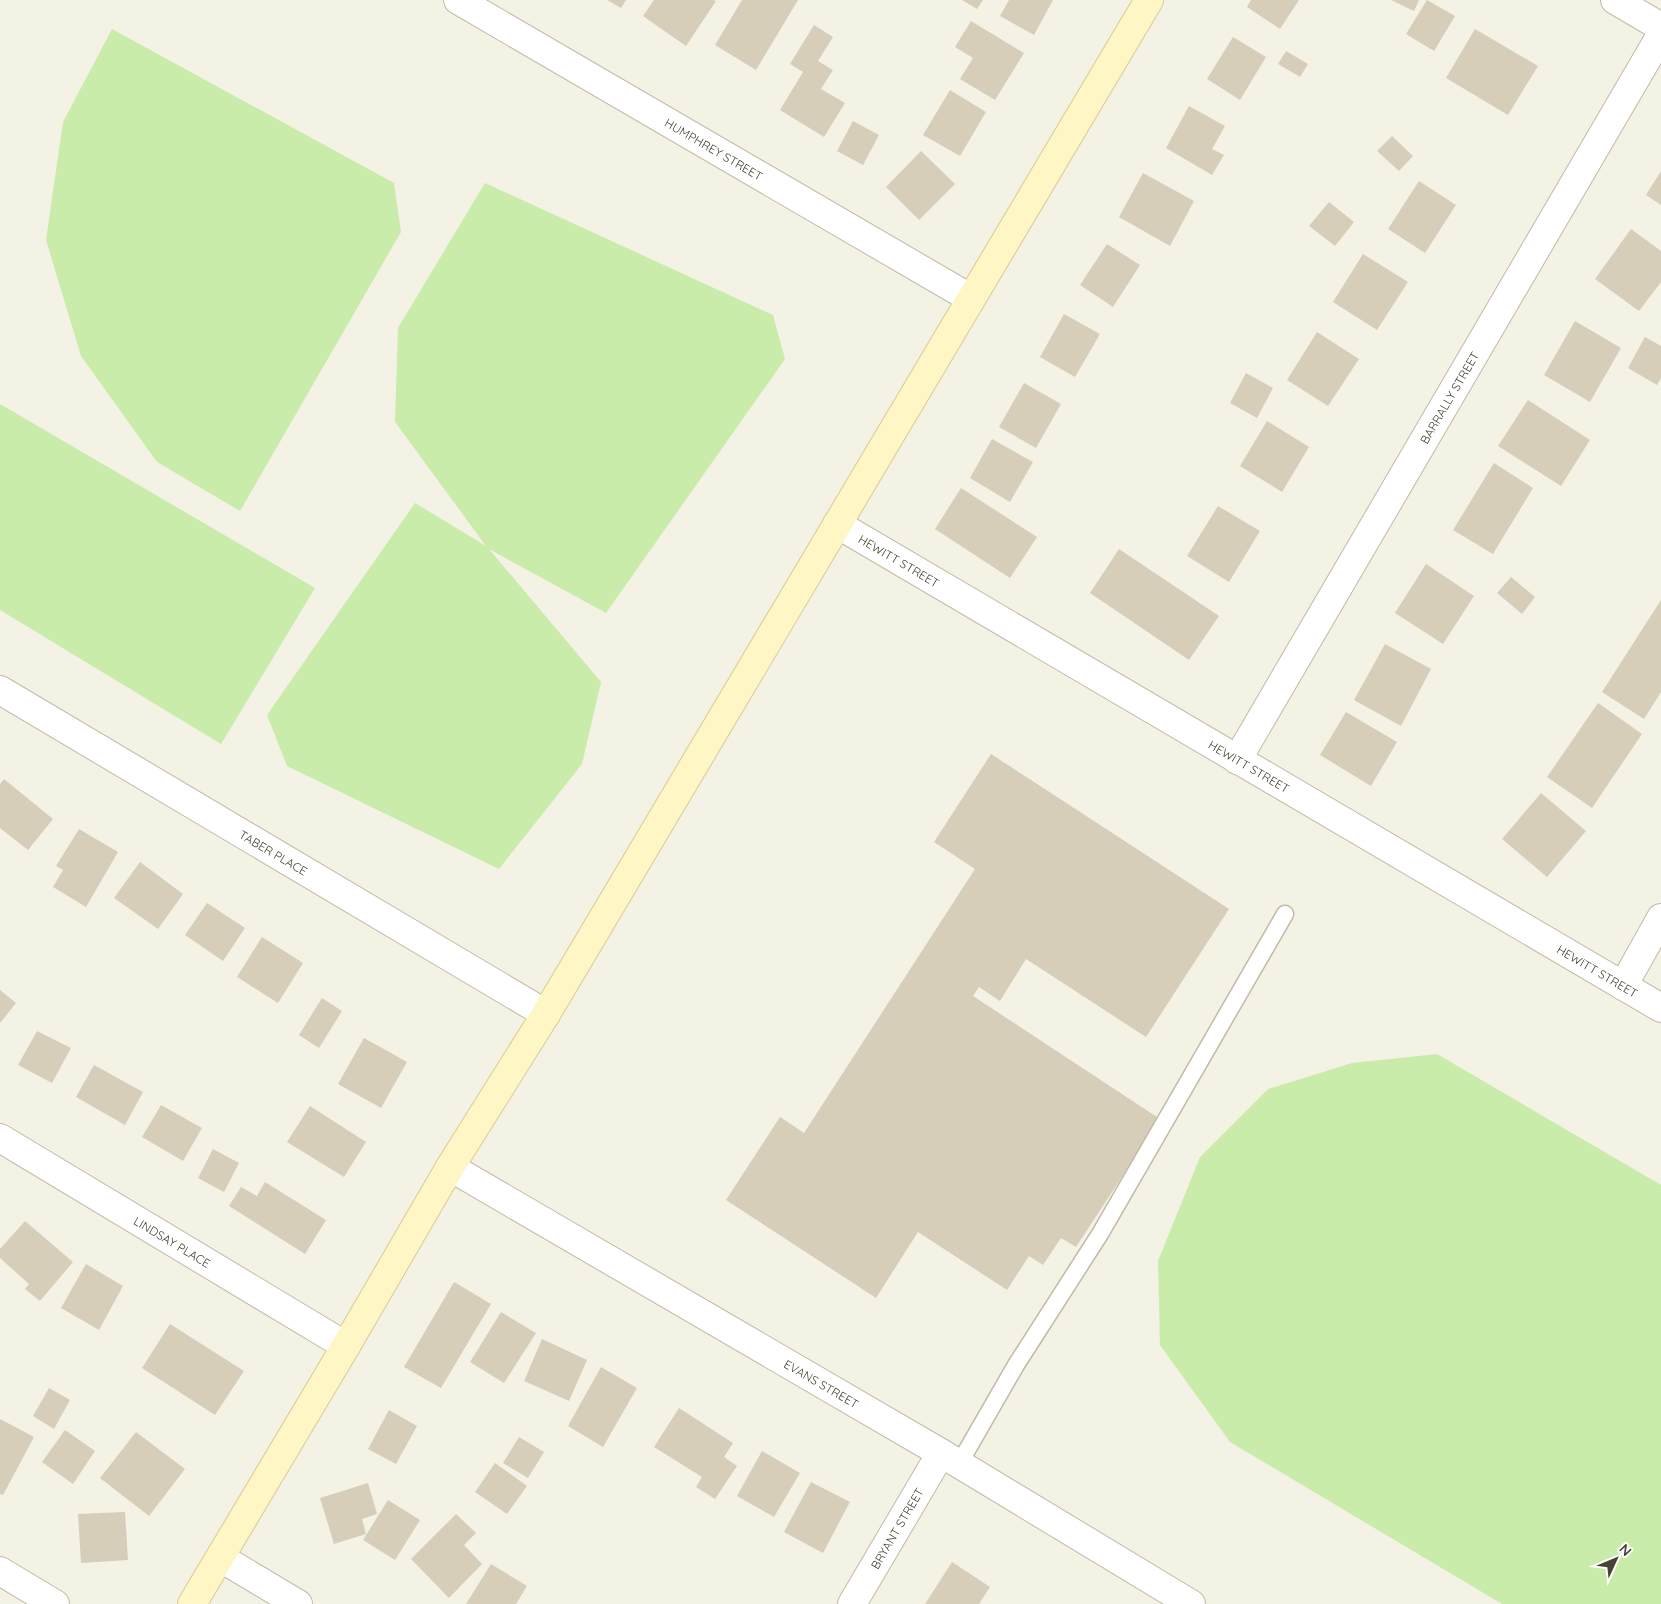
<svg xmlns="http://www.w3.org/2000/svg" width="1661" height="1604" viewBox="0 0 1661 1604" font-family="Quicksand,sans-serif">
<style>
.green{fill:#c9ecaa}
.building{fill:#d7ceba}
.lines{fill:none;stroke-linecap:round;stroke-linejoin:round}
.lane-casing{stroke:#c1baa7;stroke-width:19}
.street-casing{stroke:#c1baa7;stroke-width:30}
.secondary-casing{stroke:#d8cc91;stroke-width:30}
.lane{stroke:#fff;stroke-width:16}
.street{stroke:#fff;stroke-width:28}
.secondary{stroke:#fff6c5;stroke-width:28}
.labels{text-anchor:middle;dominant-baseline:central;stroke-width:5;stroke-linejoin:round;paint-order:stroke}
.street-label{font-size:12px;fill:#474234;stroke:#fff}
</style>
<rect width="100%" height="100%" fill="#f4f1e5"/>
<path class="green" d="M112 29 394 183 401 232 240 511 157 462 81 356 46 240 63 122Z
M485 183 773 315 785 359 606 613 489 549 601 682 582 764 499 869 287 766 267 715 415 503 486 546 395 422 398 328Z
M0 404 315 588 221 744 0 610Z
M1437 1054 1661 1185V1604H1502L1230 1442 1160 1345 1158 1261 1200 1157 1268 1089 1352 1063Z"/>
<path class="building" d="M607 0H626L621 8Z
M654 0H713L716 1 686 46 643 16Z
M742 0H798L756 70 715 45Z
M962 0H983L977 9Z
M1009 0H1053L1034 35 1000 16Z
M1251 0H1299L1280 29 1247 7Z
M1391 0H1419L1414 11Z
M1427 0 1455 16 1434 51 1406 34Z
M971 21 1024 53 995 100 960 79 973 58 955 47Z
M814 25 833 37 818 61 833 70 821 89 845 103 824 137 780 110 803 72 790 64Z
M1475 29 1538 66 1508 115 1446 78Z
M1233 37 1266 57 1240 100 1207 79Z
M1286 51 1308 64 1300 77 1278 64Z
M950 90 986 112 960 156 923 135Z
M1189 106 1225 126 1212 149 1224 155 1212 175 1166 148Z
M853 121 879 135 863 165 837 151Z
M1392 136 1413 156 1399 171 1377 151Z
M921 151 955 184 919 220 886 187Z
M1661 171V205L1646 195Z
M1143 173 1194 201 1170 246 1119 217Z
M1419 181 1456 205 1425 253 1388 229Z
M1329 202 1354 222 1335 246 1309 226Z
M1631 229 1661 251V282L1639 311 1595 279Z
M1107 244 1140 265 1113 307 1080 285Z
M1363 254 1408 282 1377 330 1333 302Z
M1064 314 1100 334 1075 377 1040 357Z
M1575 321 1621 348 1590 402 1544 375Z
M1317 332 1359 359 1328 406 1287 380Z
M1645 337 1661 346V378L1657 385 1628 368Z
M1246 373 1273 388 1257 418 1230 403Z
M1024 383 1061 404 1036 448 999 427Z
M1528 400 1590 440 1561 486 1498 446Z
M1267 421 1309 447 1282 492 1240 466Z
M992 439 1033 462 1010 502 970 478Z
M1494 463 1533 488 1493 554 1453 530Z
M961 488 1037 537 1010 578 935 529Z
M1218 506 1260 531 1229 582 1187 556Z
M1119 549 1219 616 1189 660 1090 593Z
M1426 564 1474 596 1443 644 1395 613Z
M1511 577 1535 597 1522 614 1497 593Z
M1661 600V692L1644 719 1602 692Z
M1385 644 1431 669 1401 726 1354 700Z
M1598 703 1642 734 1592 808 1547 777Z
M1346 712 1397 742 1371 786 1320 755Z
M991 754 1229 909 1146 1037 1026 959 1000 1001 979 987 973 996 1160 1119 1076 1247 1061 1238 1043 1265 1029 1256 1007 1290 918 1232 876 1298 726 1200 780 1117 804 1133 975 869 934 842Z
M4 779 53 819 28 850 0 828V784Z
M1541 793 1586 831 1547 877 1502 839Z
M79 829 118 852 86 907 53 887 63 870 56 866Z
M140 862 183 894 158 929 114 898Z
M207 903 245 928 223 961 185 935Z
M262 937 303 963 278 1003 237 977Z
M0 990 16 1003 0 1023Z
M322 998 342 1011 319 1048 299 1035Z
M37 1031 71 1048 52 1083 18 1065Z
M364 1038 407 1062 381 1108 338 1084Z
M94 1065 143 1092 125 1125 76 1097Z
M161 1105 202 1128 183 1161 142 1137Z
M310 1106 366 1142 344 1177 287 1142Z
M213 1149 239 1163 224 1192 198 1178Z
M265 1182 326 1220 305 1254 229 1206 241 1187 257 1196Z
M25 1221 73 1262 40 1301 25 1289 29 1284 0 1258V1249Z
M86 1264 123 1286 99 1330 61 1308Z
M454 1282 491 1304 441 1388 404 1367Z
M501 1312 536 1333 504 1383 470 1362Z
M170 1324 244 1371 215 1415 142 1368Z
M542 1339 587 1360 569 1401 524 1381Z
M601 1367 637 1388 603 1447 568 1426Z
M49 1388 70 1400 54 1429 33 1416Z
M679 1408 733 1443 724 1457 737 1466 715 1499 696 1487 702 1477 654 1447Z
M389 1410 417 1426 396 1464 368 1449Z
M0 1419 34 1437 3 1495 0 1494Z
M65 1430 95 1451 73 1484 42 1462Z
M136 1432 185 1469 149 1516 100 1478Z
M519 1437 544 1452 528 1478 503 1463Z
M762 1451 800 1473 774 1517 737 1496Z
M495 1463 527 1486 507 1514 475 1492Z
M811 1482 850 1502 823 1553 784 1532Z
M368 1483 377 1514 362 1519 366 1534 334 1544 320 1498Z
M388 1500 420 1520 395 1560 363 1540Z
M125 1512 128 1560 81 1563 78 1514Z
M456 1514 476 1533 464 1545 482 1564 449 1598 411 1559Z
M952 1562 990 1587 979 1604H925Z
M491 1564 527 1586 516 1604H466Z"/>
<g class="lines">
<defs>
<path id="lane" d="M959 1464 1016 1365 1100 1234 1285 914"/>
<g id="street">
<path id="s1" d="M458 0 970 298"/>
<path d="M1615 0 1661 27"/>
<path id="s2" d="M837 524 1661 1008"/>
<path id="s3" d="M0 690 546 1014"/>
<path id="s4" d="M1237 760 1661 35"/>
<path d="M1623 986 1661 918"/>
<path id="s5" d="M0 1138 346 1346"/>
<path id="s6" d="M450 1167 941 1453 1191 1604"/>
<path d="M221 1558 298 1604"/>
<path d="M0 1571 55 1604"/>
<path id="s7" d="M852 1604 941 1453"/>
</g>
<path id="secondary" d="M192 1604 346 1346 450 1167 546 1014 1149 0"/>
</defs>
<use href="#lane" class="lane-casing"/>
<use href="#street" class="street-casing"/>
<use href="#secondary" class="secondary-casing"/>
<use href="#lane" class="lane"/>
<use href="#street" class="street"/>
<use href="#secondary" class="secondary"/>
</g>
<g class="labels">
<g class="street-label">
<text stroke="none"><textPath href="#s1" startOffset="296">HUMPHREY STREET</textPath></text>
<text stroke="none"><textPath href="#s4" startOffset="420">BARRALLY STREET</textPath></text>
<text stroke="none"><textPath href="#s2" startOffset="72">HEWITT STREET</textPath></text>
<text stroke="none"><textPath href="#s2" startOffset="478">HEWITT STREET</textPath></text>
<text stroke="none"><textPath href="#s3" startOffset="318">TABER PLACE</textPath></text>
<text stroke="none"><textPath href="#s2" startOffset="882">HEWITT STREET</textPath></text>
<text stroke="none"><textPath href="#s5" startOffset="201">LINDSAY PLACE</textPath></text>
<text stroke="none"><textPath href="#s6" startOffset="430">EVANS STREET</textPath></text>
<text stroke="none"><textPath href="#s7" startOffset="88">BRYANT STREET</textPath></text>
</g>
</g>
<g transform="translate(1616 1559) rotate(46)" stroke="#ffffff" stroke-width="4" paint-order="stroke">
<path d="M0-4L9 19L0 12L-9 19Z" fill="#474234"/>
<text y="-8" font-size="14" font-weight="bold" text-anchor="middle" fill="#474234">N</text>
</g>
</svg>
